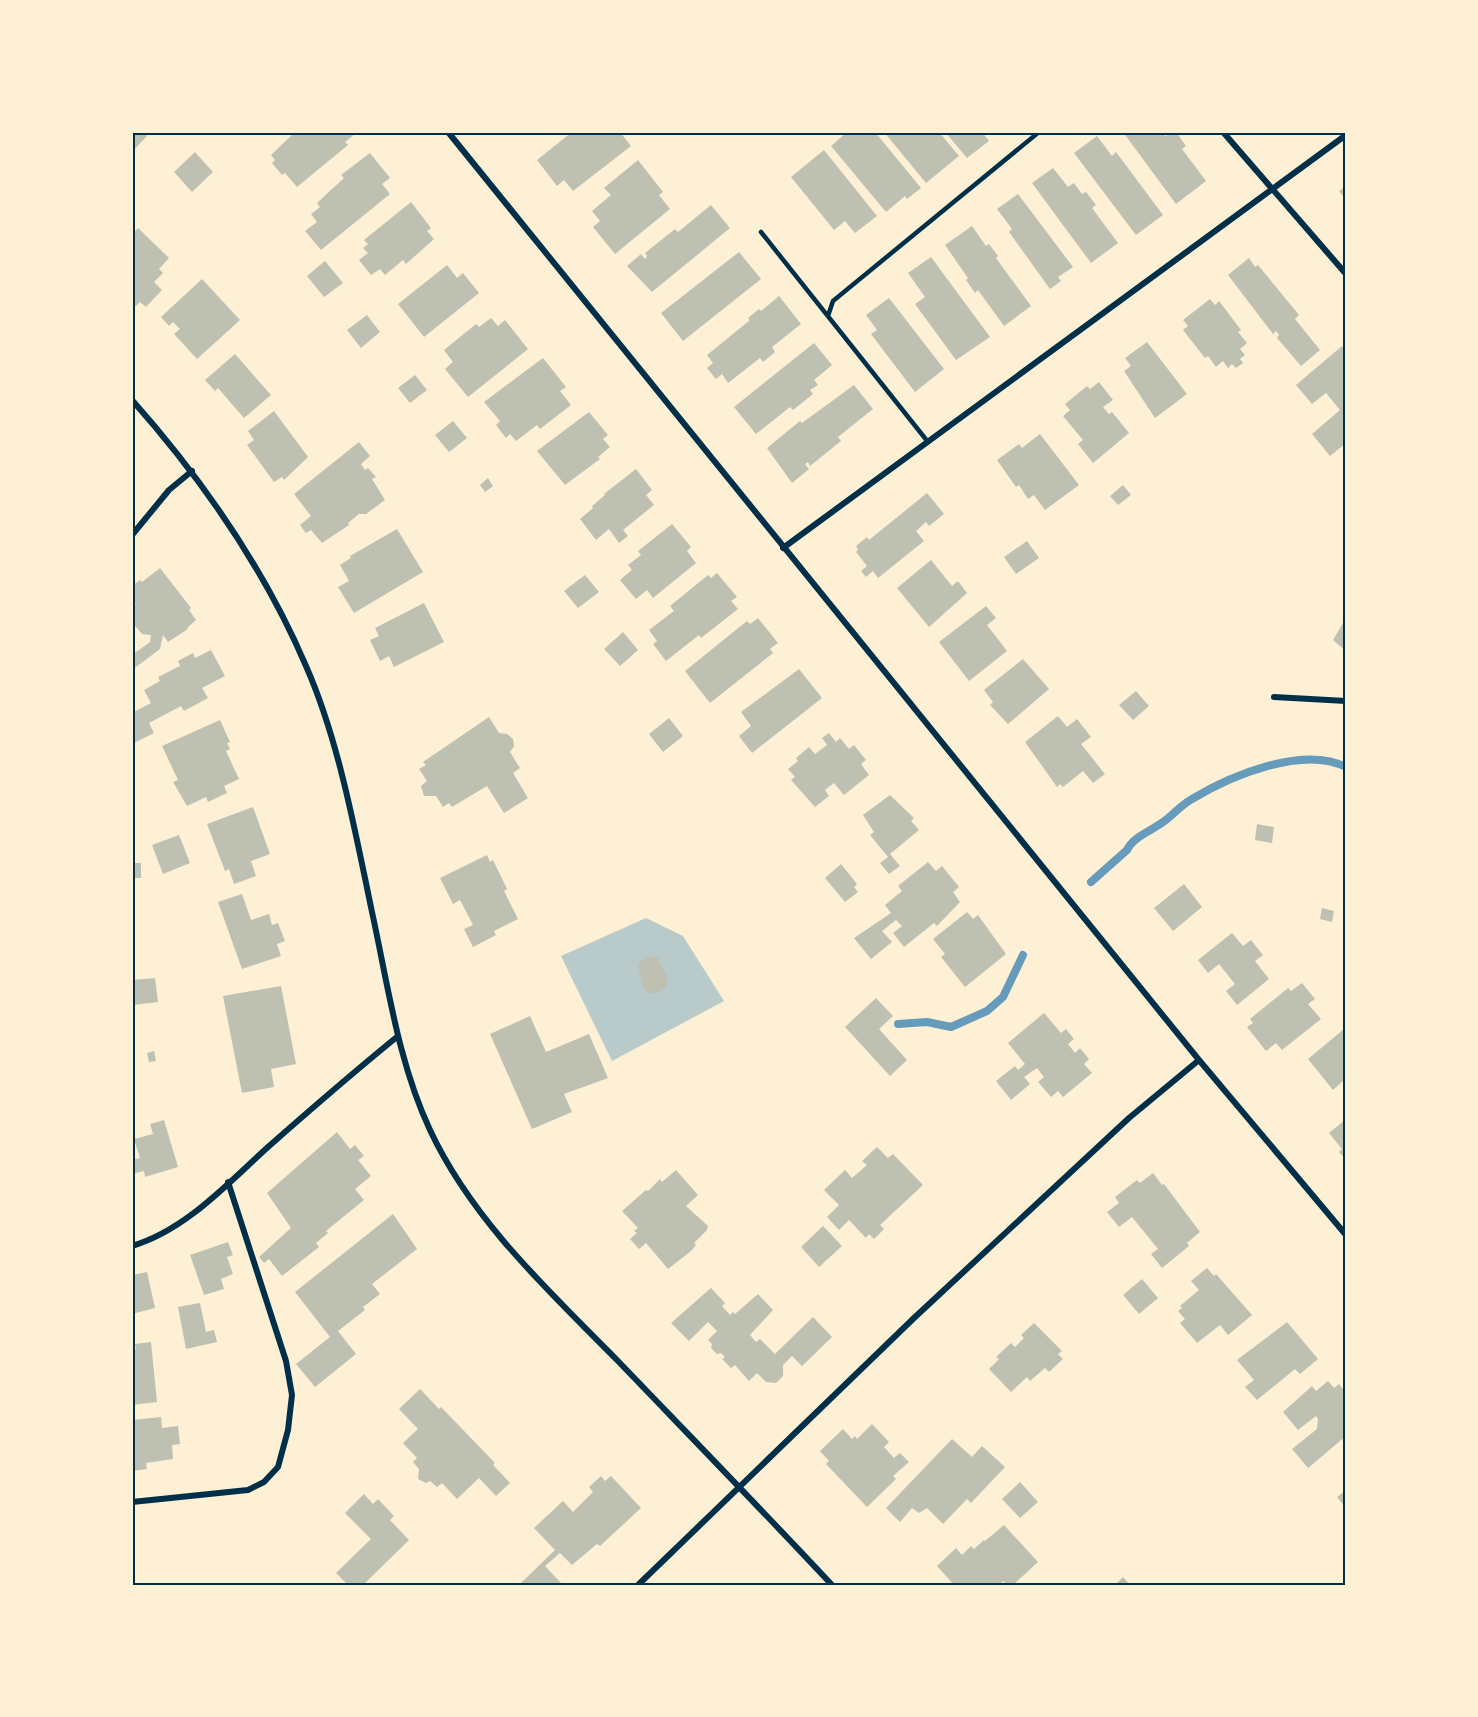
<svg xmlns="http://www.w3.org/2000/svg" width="1478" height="1717" viewBox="0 0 1478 1717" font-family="Inter,sans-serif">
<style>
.green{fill:#b9caca}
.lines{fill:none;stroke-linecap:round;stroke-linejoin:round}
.stream{stroke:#669bbc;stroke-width:8}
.building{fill:#bec0b2}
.service{stroke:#003049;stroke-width:4.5}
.minor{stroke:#003049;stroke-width:6}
.neatline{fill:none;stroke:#003049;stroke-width:2}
</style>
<rect width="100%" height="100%" fill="#fdf0d5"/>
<path class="green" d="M646 918 683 936 724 1001 612 1061 561 956Z"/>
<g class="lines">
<path class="stream" d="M1091 882 1127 850C1133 837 1151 831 1163 822 1173 815 1181 805 1192 799 1230 776 1303 745 1346 767
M898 1024 927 1022 951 1027 987 1011 1003 997 1023 955"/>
</g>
<path class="building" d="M132 132H143L147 136 132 152Z
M295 132H354L355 134 345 142 348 145 297 187 285 173 282 175 272 163 275 160 271 155Z
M572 132H620L631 146 573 191 564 180 557 186 537 160Z
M847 132H875L921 188 907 199 905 196 886 212 831 146Z
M884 132H939L959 156 926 183Z
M945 132H982L989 141 967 158Z
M1123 132H1162L1165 136 1176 132 1186 146 1182 149 1206 181 1176 204Z
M1097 136 1112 156 1116 152 1163 215 1136 235 1074 153Z
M824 150 877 216 855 233 845 221 834 230 791 177Z
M195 152 213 172 192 192 174 172Z
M370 153 390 178 382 184 390 194 321 250 305 231 317 222 311 214 320 207 317 203 344 178 341 175Z
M638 160 663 192 659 195 670 209 615 254 593 227 600 221 592 211 611 195 604 188Z
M1053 168 1068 187 1074 183 1082 194 1086 192 1096 205 1092 208 1118 243 1091 263 1032 183Z
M1346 186V200L1339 191Z
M1018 194 1073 267 1058 277 1061 281 1050 289 1009 232 1012 229 997 209Z
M411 202 431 228 427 231 434 239 406 264 403 260 385 275 380 269 371 275 359 260 368 253 363 248 368 244 364 240Z
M711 205 730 228 652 292 627 266 641 254 645 259 647 256 645 253 675 229 678 232Z
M972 226 986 246 989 244 998 256 996 258 1031 306 1004 326 978 290 975 293 966 280 968 278 945 245Z
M138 228 169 258 159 269 163 273 154 282 162 290 146 307 140 302 136 306 132 303V235Z
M739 252 761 279 683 341 661 313Z
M931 257 990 337 956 360 915 304 925 297 908 273Z
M1249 258 1255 267 1258 265 1299 315 1295 319 1320 350 1301 366 1277 338 1279 335 1276 331 1273 334 1228 275Z
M325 261 343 283 324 297 307 276Z
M447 265 457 278 463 273 479 293 424 337 398 304Z
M202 279 240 320 197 359 174 334 180 329 173 322 169 326 161 317Z
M779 296 801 324 772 347 775 352 763 362 760 358 728 383 722 374 716 379 707 368 713 363 707 355 750 320 748 318 759 309 761 311Z
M889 298 944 369 915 392 871 334 877 330 866 315Z
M1210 299 1215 305 1219 301 1241 330 1238 332 1247 343 1240 349 1245 355 1240 359 1243 363 1236 368 1232 364 1228 368 1223 361 1216 367 1208 356 1205 358 1183 330 1188 326 1183 320Z
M367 315 380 332 361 348 347 330Z
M491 318 498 326 505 320 528 349 468 397 445 369 453 362 444 350 476 324 479 327Z
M1147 342 1187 394 1155 418 1124 371 1131 366 1125 358Z
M814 343 832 365 814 380 818 385 810 390 813 394 793 410 790 407 756 434 734 407Z
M1342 346 1346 351V443L1330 456 1312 434 1340 410 1326 393 1312 404 1296 385Z
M235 354 271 395 244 418 218 388 215 391 205 380Z
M543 358 566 387 560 391 571 405 540 429 537 425 516 441 510 434 506 438 496 425 500 421 484 402Z
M415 375 427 390 410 403 398 388Z
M1099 382 1113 400 1103 407 1109 414 1112 412 1129 433 1093 463 1078 444 1083 440 1063 416 1070 410 1065 404 1087 386 1090 389Z
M854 385 873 409 838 437 841 441 810 466 808 462 805 464 809 469 792 483 767 448 800 421 802 423Z
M274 411 308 457 284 480 282 477 274 482 247 445 254 440 248 431Z
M589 412 608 435 603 439 610 447 598 457 600 459 565 485 537 451Z
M453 421 467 438 449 452 435 435Z
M1040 434 1079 485 1045 510 1034 495 1028 499 1019 485 1016 487 997 460 1019 444 1022 448Z
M359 442 370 456 361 464 365 470 368 468 376 477 372 479 385 500 366 514H359L348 523 349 525 322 543 311 530 306 533 300 525 311 516 294 494Z
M636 469 652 490 646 495 654 505 623 530 628 536 619 543 609 529 596 540 580 519 593 508 592 506 605 495 604 494Z
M488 478 493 486 485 492 480 485Z
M1123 485 1131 495 1118 505 1110 496Z
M927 493 944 514 929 526 926 522 916 531 924 541 878 578 873 571 866 577 861 571 867 566 856 552 858 550 856 546 867 537 869 540Z
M672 524 691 547 687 551 696 563 653 598 647 590 636 599 620 580 632 570 628 565 641 555 638 551Z
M397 529 423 572 354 613 338 587 349 581 340 565 351 558 350 556Z
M1027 541 1039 558 1016 574 1004 557Z
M931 560 952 586 958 581 967 593 929 627 897 588Z
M160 568 191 608 189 610 196 620 187 628 188 629 168 642 163 635 160 649 132 670V655L150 642 151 635 142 634 132 622V607L136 605 132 600V586L140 580 142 582Z
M717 573 737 597 731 601 738 609 701 638 699 635 666 661 653 644 657 641 649 630 674 611 670 606 708 575 711 578Z
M585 575 599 592 578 608 564 591Z
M424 603 444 642 394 667 389 656 380 661 370 640 379 636 375 628Z
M986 606 996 618 987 625 1007 651 969 681 939 642Z
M758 618 778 643 770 649 773 653 710 703 685 671 747 621 750 624Z
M1346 618V651L1333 640Z
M623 632 638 650 620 666 604 649Z
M211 650 225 676 202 688 208 698 184 711 181 706 149 723 154 733 132 744V713L151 703 144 690 160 681 158 677 180 666 178 661 193 653 195 658Z
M1023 659 1049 689 1008 724 990 705 993 702 984 690Z
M799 669 822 698 752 753 739 736 751 726 741 712Z
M1136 691 1149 706 1133 720 1119 705Z
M1058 716 1067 727 1077 719 1091 737 1081 744 1105 774 1093 783 1083 771 1063 787 1060 784 1057 787 1025 742Z
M489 717 499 733 507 734 513 739 514 746 510 752 520 768 513 773 528 798 504 813 487 786 452 807 449 803 443 807 436 796H424L421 786 427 781 419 769 426 765 423 762Z
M669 718 683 736 663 752 649 734Z
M220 720 230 742 227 743 230 749 226 751 239 779 224 786 227 793 208 802 206 797 187 806 173 782 178 780 162 746Z
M829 733 836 742 840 738 849 749 854 745 866 760 861 764 869 775 844 795 834 783 825 790 829 796 815 807 791 780 795 777 788 769 798 761 796 758 809 747 815 754 827 745 822 738Z
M890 795 914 818 911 821 919 830 890 854 900 866 889 874 880 863 888 857 870 835 874 832 863 815Z
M253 807 270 854 251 861 256 876 234 884 229 869 225 871 207 824Z
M1257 824 1274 827 1272 843 1255 840Z
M179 835 190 863 163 874 152 845Z
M487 855 490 862 493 860 507 889 504 891 518 919 494 931 496 935 473 947 464 929 473 925 460 900 453 904 440 878Z
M928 862 936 871 942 866 959 887 953 892 960 902 937 926 934 923 904 947 893 933 902 926 896 920 882 931 892 942 871 959 854 938 891 913 885 905 902 891 898 886Z
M132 863H141V878H132Z
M841 864 857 884 854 887 858 892 845 902 825 878Z
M1184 884 1202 907 1173 931 1154 908Z
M242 894 251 920 269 914 272 925 278 923 285 941 277 944 281 956 242 969 218 902Z
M1322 908 1334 911 1332 922 1320 919Z
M967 912 973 919 978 915 1006 954 965 987 941 957 945 954 933 939Z
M1232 933 1243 946 1251 940 1263 955 1255 961 1269 979 1237 1005 1226 991 1235 984 1219 964 1208 973 1198 960Z
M646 957H657L667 976V986L659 993H648L642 985 638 964Z
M155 978 158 1002 133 1005 132 980Z
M1302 983 1315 999 1308 1004 1321 1019 1282 1050 1276 1043 1266 1051 1247 1027 1253 1023 1250 1019 1288 988 1291 991Z
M281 986 296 1064 271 1069 274 1087 242 1093 223 996Z
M876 998 893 1016 879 1029 907 1060 890 1076 845 1027Z
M1044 1013 1061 1033 1066 1029 1074 1039 1068 1044 1075 1053 1080 1048 1089 1059 1084 1064 1092 1073 1063 1097 1058 1091 1051 1097 1038 1082 1044 1077 1037 1068 1024 1077 1030 1084 1011 1100 996 1081 1015 1066 1018 1070 1025 1064 1008 1043Z
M530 1016 546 1052 589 1034 608 1078 564 1094 572 1112 532 1129 490 1034Z
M1344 1029 1346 1082 1344 1080 1333 1090 1308 1059Z
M154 1051 156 1061 149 1062 147 1053Z
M1346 1119V1160L1339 1152 1342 1149 1329 1133Z
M164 1120 178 1167 145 1177 144 1171 132 1174V1160L140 1158 134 1139 153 1134 150 1124Z
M337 1132 350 1149 355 1145 364 1156 358 1160 371 1176 355 1189 364 1200 326 1231 328 1233 316 1243 319 1247 282 1276 269 1259 264 1263 259 1257 291 1228 267 1193Z
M877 1147 888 1158 893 1154 923 1185 880 1225 884 1229 874 1239 869 1234 866 1238 849 1220 839 1230 827 1217 839 1205 824 1190 845 1170 852 1178 867 1165 862 1161Z
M676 1170 698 1195 686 1206 708 1226 707 1230 694 1243 696 1245 691 1251 668 1269 646 1243 639 1249 630 1239 637 1233 634 1231 638 1228 622 1211 646 1190 648 1191 660 1179 662 1182Z
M1153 1173 1162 1185 1164 1184 1200 1232 1187 1243 1189 1246 1162 1268 1151 1254 1158 1249 1132 1217 1119 1227 1107 1212 1119 1203 1115 1197 1137 1180 1140 1183Z
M393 1214 417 1249 372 1284 380 1294 363 1307 365 1310 338 1331 356 1354 315 1387 296 1364 330 1337 295 1292Z
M823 1226 842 1246 819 1267 801 1247Z
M228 1242 233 1255 227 1257 233 1274 221 1279 224 1289 204 1295 190 1255Z
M1207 1268 1214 1276 1216 1274 1252 1315 1228 1335 1220 1325 1197 1343 1180 1323 1185 1319 1178 1311 1182 1308 1180 1306 1199 1290 1191 1281Z
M147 1272 155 1308 132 1314V1275Z
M1142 1279 1158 1298 1139 1314 1123 1295Z
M711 1288 725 1303 722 1306 730 1315 733 1312 735 1314 758 1294 773 1310 750 1335 756 1342 760 1339 775 1354 813 1317 832 1337 802 1366 792 1356 783 1365V1376L776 1383 766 1382 757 1373 749 1381 735 1365 731 1368 722 1359 725 1357 721 1353 717 1354 711 1348 712 1344 708 1340 717 1331 708 1322 689 1341 671 1323Z
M200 1303 206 1332 214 1330 217 1342 186 1349 178 1307Z
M1287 1322 1318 1359 1300 1374 1295 1369 1257 1400 1245 1387 1254 1380 1237 1360Z
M1034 1323 1062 1351 1058 1354 1063 1359 1049 1372 1045 1368 1030 1381 1027 1377 1011 1392 989 1369 999 1359 996 1357 1011 1343 1015 1347 1024 1338 1021 1335Z
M151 1342 157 1402 132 1405V1350L136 1349 135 1344Z
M1328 1381 1334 1388 1339 1384 1346 1393V1436L1308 1468 1292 1449 1317 1429 1318 1419 1316 1416 1298 1430 1283 1412 1312 1386 1316 1391Z
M420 1389 439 1409 441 1407 495 1463 493 1465 510 1483 496 1496 479 1478 457 1499 442 1483 437 1487 430 1481 426 1483 418 1479 419 1469 413 1462 417 1458 403 1443 418 1429 399 1409Z
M161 1417 162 1428 178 1426 180 1444 172 1445 173 1459 146 1463 147 1469 132 1471V1420Z
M872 1424 889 1442 884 1447 894 1458 900 1453 909 1462 893 1476 896 1479 867 1507 826 1464 829 1461 820 1451 843 1429 852 1439 855 1436 857 1439Z
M952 1439 972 1457 982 1446 1005 1467 971 1503 967 1499 943 1524 927 1508 919 1513 912 1508 900 1522 886 1508Z
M601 1476 605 1481 611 1476 641 1508 600 1546 597 1544 572 1565 560 1553 545 1566 561 1583 558 1585H522L521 1583 555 1550 534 1528 563 1501 573 1512 593 1492 589 1487Z
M1020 1482 1038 1502 1020 1518 1002 1499Z
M1346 1490V1508L1337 1497Z
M364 1494 373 1504 378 1499 394 1516 390 1520 409 1540 363 1585H348L336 1573 371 1539 345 1513Z
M1004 1525 1038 1562 1013 1585H1007L1003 1581 999 1585H954L937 1566 956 1548 962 1555 971 1546 974 1549 984 1540 985 1541Z
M1123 1577 1130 1585H1115Z"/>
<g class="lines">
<path class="service" d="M761 232 928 442
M828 316 833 301 1039 132"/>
<path class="minor" d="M448 132 1199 1060 1346 1235
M1223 132 1346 274
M132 400C202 479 264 568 306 666 339 741 355 831 372 912 388 985 398 1062 430 1130 472 1220 548 1290 617 1360 689 1435 761 1509 832 1585
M132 535 169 490 192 471
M783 548 1346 135
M1274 697 1346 701
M132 1246C186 1230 228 1183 268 1147 311 1109 354 1072 398 1036
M132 1502 248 1490 264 1482 278 1467 288 1430 292 1395 286 1361 228 1182
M638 1585 914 1318 1129 1118 1199 1060"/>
</g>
<rect width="1478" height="1717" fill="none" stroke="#fdf0d5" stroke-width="267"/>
<rect x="134" y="134" width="1210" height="1450" class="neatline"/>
</svg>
